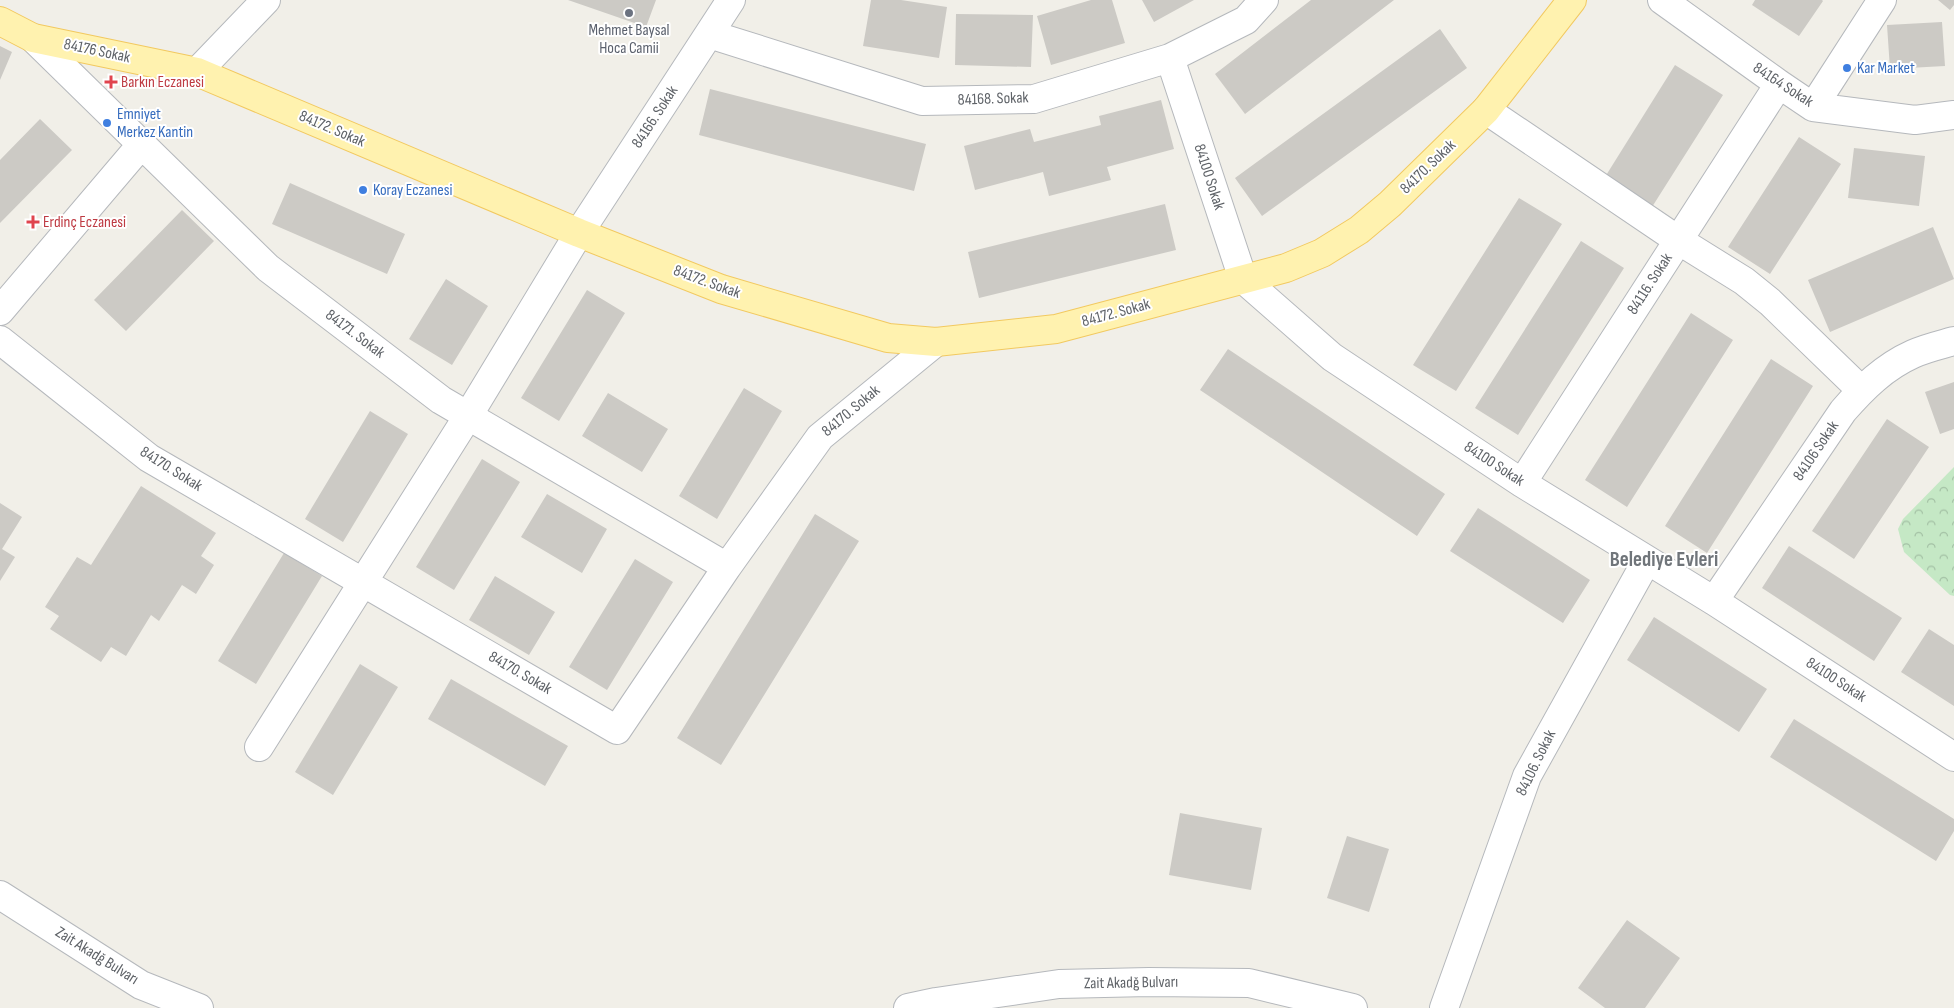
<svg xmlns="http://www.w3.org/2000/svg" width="1954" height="1008" viewBox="0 0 1954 1008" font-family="'Sofia Sans Condensed',sans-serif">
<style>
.park{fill:url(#park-crowns)}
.building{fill:#cccac5}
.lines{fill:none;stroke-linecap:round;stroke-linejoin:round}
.minor-casing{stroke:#b5b8bc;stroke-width:30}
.major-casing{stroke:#f2c960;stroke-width:30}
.minor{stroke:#fff;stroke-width:28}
.major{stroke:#fff2af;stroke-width:28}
.worship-dot{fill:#6b7280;stroke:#fff;stroke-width:2}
.shop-dot{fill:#3f7fe0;stroke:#fff;stroke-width:2}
.health-dot{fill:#e0444e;stroke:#fff;stroke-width:2}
.labels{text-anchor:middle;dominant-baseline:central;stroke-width:4;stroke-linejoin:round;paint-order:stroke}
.worship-label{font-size:16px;fill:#5b616d;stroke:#fff}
.street-label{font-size:16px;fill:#5f6368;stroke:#fff}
.shop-label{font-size:16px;fill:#366cbe;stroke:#fff;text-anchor:start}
.health-label{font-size:16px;fill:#be3a42;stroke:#fff;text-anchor:start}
.district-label{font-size:21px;font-weight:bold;fill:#70757a;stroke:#fff}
</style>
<defs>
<pattern id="park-crowns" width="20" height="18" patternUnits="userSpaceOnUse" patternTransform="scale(1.25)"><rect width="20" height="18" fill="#c5e8c5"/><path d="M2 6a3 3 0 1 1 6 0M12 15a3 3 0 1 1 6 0" fill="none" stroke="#a3c0a4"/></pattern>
</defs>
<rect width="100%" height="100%" fill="#f1efe8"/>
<path class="park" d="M1954 467V596L1950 595 1904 552 1898 529 1903 519Z"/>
<path class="building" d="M568 0H656L646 27Z
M871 0H901L947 7 939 58 863 46Z
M1091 0H1112L1125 43 1051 65 1037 16Z
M1142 0H1194L1154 22Z
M1311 0H1394L1245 114 1215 74Z
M1755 0H1822L1823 1 1799 36 1752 5Z
M1938 0H1954V5L1950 10Z
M956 14 1033 15 1031 67 955 65Z
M1942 22 1945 66 1890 69 1887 25Z
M1440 29 1467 68 1262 216 1235 178Z
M0 46 12 52 0 80Z
M1675 65 1723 95 1652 207 1605 177Z
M710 89 926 144 914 191 699 135Z
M1161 100 1174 149 1107 167 1111 180 1049 196 1043 172 975 190 964 146 1030 129 1034 142 1101 125 1099 116Z
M40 119 72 150 0 223V160Z
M1799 137 1841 164 1770 274 1728 247Z
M1854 148 1925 156 1919 206 1848 198Z
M290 183 405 234 387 274 272 224Z
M1519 198 1562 224 1456 391 1413 365Z
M1165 204 1176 250 979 298 968 252Z
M182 210 214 241 126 331 94 300Z
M1933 227 1954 279 1830 332 1808 280Z
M1581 241 1624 268 1518 435 1475 408Z
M446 279 488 306 452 365 409 339Z
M587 290 625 313 559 421 521 398Z
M1691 313 1733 340 1627 507 1585 480Z
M1228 349 1445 494 1417 536 1200 390Z
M1771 359 1813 386 1707 553 1665 526Z
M1954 382V429L1940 434 1925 392Z
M744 388 782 411 717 519 679 496Z
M608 393 668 429 642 472 582 436Z
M370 411 408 434 343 542 305 519Z
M1887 419 1929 447 1854 559 1812 531Z
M482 459 520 482 454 590 416 567Z
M141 486 216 533 201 556 214 565 196 594 182 585 159 621 151 615 126 656 111 647 101 662 50 629 59 616 45 607 77 557 91 565Z
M547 494 607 529 582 573 521 537Z
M0 503 22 517 2 549 15 557 0 581Z
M1478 508 1590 580 1563 623 1450 551Z
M815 514 859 541 721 765 677 738Z
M1789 546 1902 618 1874 661 1762 588Z
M284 553 322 576 256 684 218 661Z
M635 559 673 582 607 690 569 667Z
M495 576 555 612 529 655 469 620Z
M1654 617 1767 689 1739 732 1627 660Z
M1929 629 1954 645V706L1901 672Z
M360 664 398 687 333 795 295 772Z
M451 679 568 746 545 786 428 719Z
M1794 719 1954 819V831L1936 861 1770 757Z
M1180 813 1262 828 1251 890 1169 875Z
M1347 836 1389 849 1369 912 1327 898Z
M1627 920 1680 958 1645 1008H1605L1578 988Z"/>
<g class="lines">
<defs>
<path id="minor" d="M1662 0 1779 84 1813 107 1915 120 1954 115
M709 34 922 101 1034 99 1170 58 1246 20 1264 0
M33 38 268 268 441 400 727 567
M1170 58 1243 279 1332 357 1522 483 1714 601 1954 757
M197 72 266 0
M1813 107 1882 0
M1486 110 1678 240 1744 281 1770 302 1861 390
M0 311 141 145
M0 340 149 458 617 730 727 567 820 437 936 342
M1522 483 1779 84
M1714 601 1843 411C1863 388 1884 367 1913 354 1926 348 1940 345 1954 341
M259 747 468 416 579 233 731 0
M0 895 141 985 199 1008
M908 1008 936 1002 1059 984 1149 982 1249 983 1353 1008
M1444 1008 1527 776 1647 560"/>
<path id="major" d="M0 21 33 38 197 72 579 233 721 289 888 338 936 342 1056 329 1286 268 1322 253 1359 230 1390 204 1486 110 1572 0"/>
</defs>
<use href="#minor" class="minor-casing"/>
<use href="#major" class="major-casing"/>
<use href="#minor" class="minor"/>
<use href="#major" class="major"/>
</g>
<circle class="worship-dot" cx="629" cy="13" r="5"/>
<g class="shop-dot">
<circle cx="1847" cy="68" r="5"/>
<circle cx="107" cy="123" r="5"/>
<circle cx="363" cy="190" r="5"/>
</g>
<g class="health-dot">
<path d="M108.5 74.5h5v5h5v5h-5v5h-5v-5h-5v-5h5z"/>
<path d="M30.5 214.5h5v5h5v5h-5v5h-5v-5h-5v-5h5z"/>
</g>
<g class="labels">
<g class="worship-label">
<text x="629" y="30">Mehmet Baysal<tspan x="629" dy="18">Hoca Camii</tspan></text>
</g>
<g class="street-label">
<text transform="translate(97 51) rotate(12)">84176 Sokak</text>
<text transform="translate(1783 85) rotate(33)">84164 Sokak</text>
<text transform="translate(993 99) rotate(-2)">84168. Sokak</text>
<text transform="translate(655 117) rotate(-57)">84166. Sokak</text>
<text transform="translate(332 129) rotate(23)">84172. Sokak</text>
<text transform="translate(1428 167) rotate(-44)">84170. Sokak</text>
<text transform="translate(1209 177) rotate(72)">84100 Sokak</text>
<text transform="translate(707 282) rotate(20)">84172. Sokak</text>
<text transform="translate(1650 284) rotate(-57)">84116. Sokak</text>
<text transform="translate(1116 313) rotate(-15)">84172. Sokak</text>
<text transform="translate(355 334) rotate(37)">84171. Sokak</text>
<text transform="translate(851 411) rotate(-40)">84170. Sokak</text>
<text transform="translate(1816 451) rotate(-56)">84106 Sokak</text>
<text transform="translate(1494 464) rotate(33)">84100 Sokak</text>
<text transform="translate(171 469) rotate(32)">84170. Sokak</text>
<text transform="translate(520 673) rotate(30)">84170. Sokak</text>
<text transform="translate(1836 680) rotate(33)">84100 Sokak</text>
<text transform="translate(1536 763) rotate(-64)">84106. Sokak</text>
<text transform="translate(97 956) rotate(32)">Zait Akadğ Bulvarı</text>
<text transform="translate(1131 983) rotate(-1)">Zait Akadğ Bulvarı</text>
</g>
<g class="shop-label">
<text x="1857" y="68">Kar Market</text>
<text x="117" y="114">Emniyet<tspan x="117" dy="18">Merkez Kantin</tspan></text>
<text x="373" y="190">Koray Eczanesi</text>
</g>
<g class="health-label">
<text x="121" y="82">Barkın Eczanesi</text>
<text x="43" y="222">Erdinç Eczanesi</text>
</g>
<g class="district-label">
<text x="1664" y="559">Belediye Evleri</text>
</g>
</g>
</svg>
